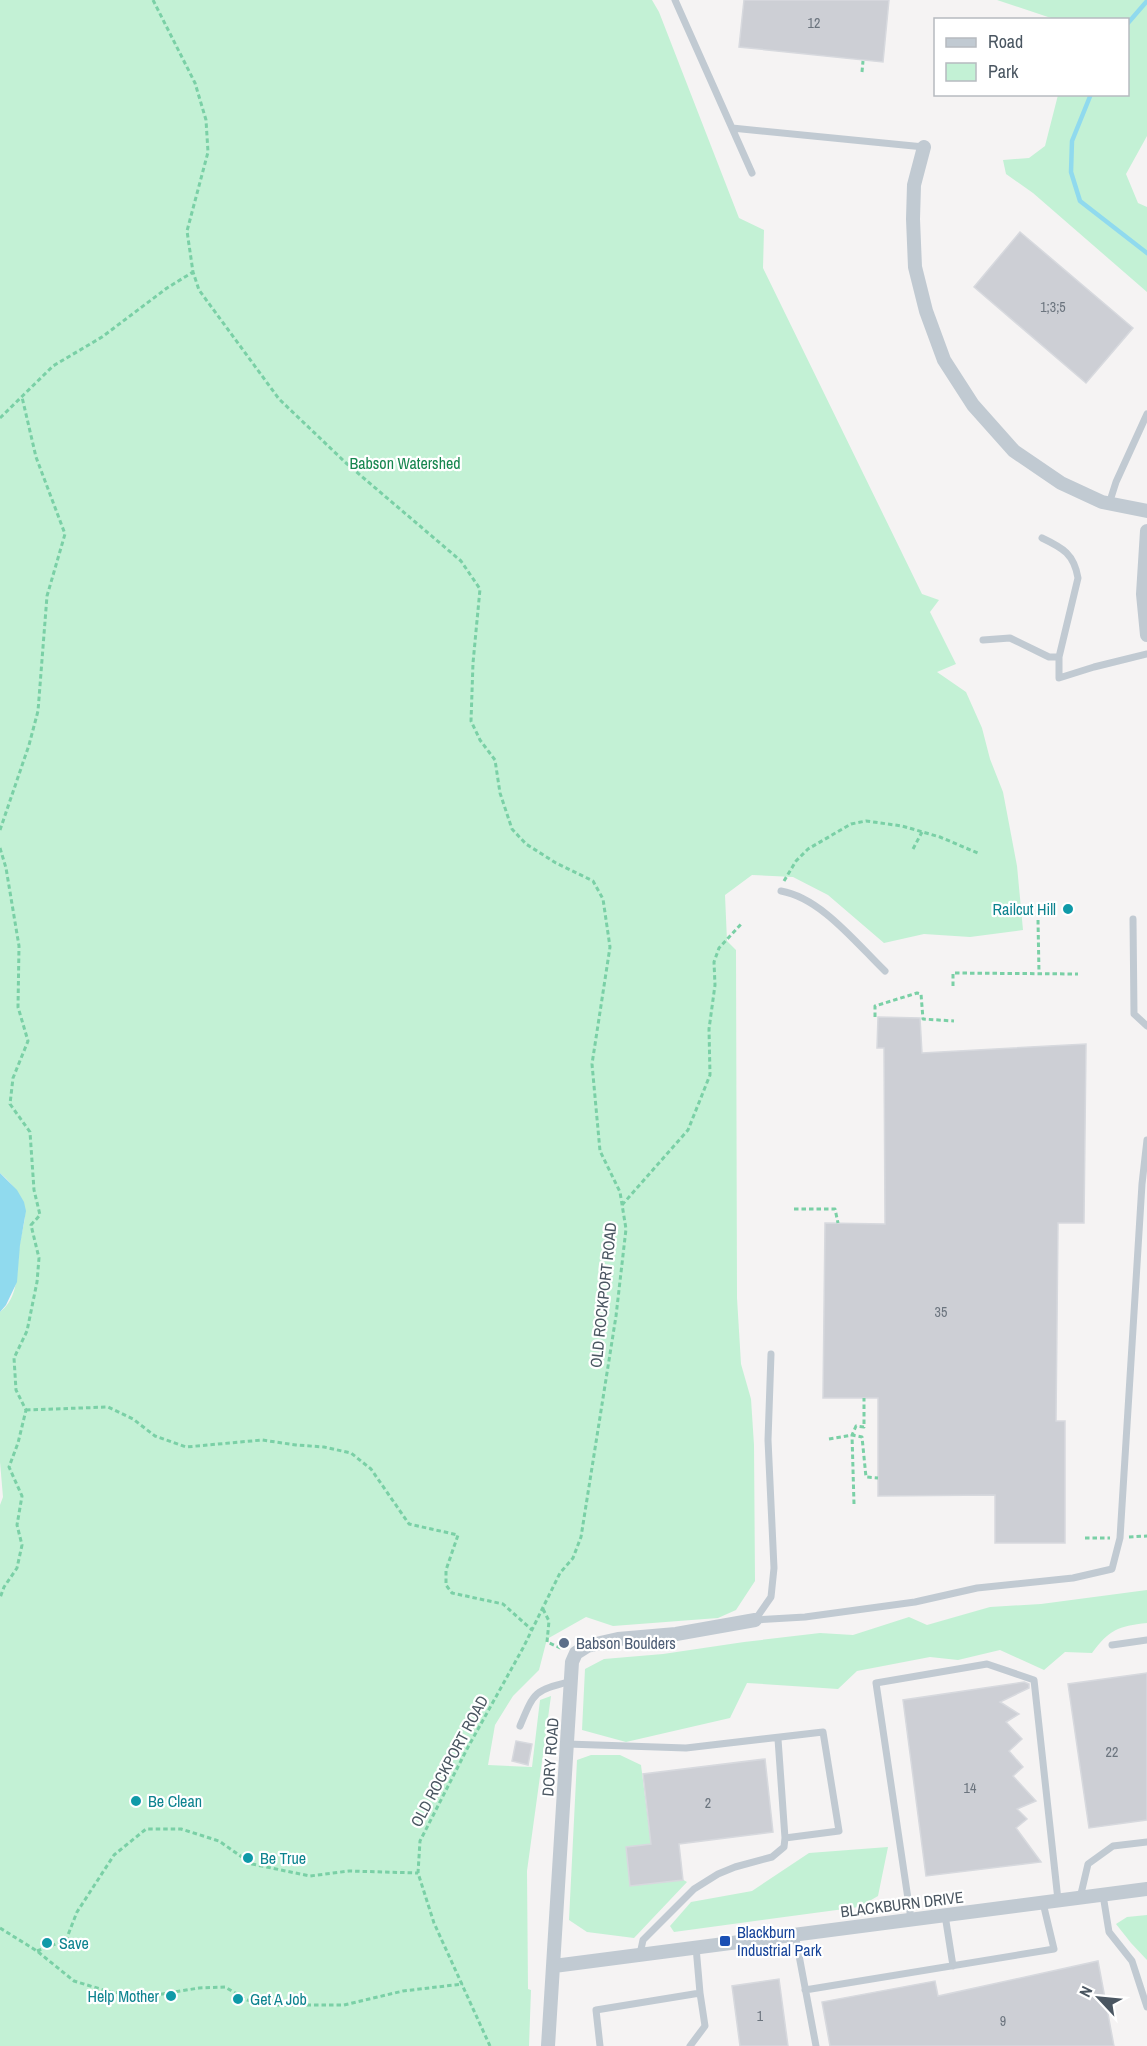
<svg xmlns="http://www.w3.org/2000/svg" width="1147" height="2046" viewBox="0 0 1147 2046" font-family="'Archivo Narrow',sans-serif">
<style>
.green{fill:#c3f1d5}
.water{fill:#90daee}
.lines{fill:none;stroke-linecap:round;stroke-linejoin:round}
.stream{stroke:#90daee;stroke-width:4.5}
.building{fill:#cdcfd5;stroke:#d7d9de;stroke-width:1.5}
.path{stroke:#7ad0a6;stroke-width:3;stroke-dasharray:4.5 3;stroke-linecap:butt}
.service{stroke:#c1cad2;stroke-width:7}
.minor{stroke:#c1cad2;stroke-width:14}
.culture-dot{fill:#0f9aa8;stroke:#fff;stroke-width:2}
.service-dot{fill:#5c6f8a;stroke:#fff;stroke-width:2}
.transit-dot{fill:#1a4fb4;stroke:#fff;stroke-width:2}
.labels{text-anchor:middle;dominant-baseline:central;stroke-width:4.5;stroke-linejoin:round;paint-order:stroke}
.number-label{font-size:14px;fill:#6b747e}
.park-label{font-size:16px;fill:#17864f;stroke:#fff}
.culture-label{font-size:16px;fill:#0d838f;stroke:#fff;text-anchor:start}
.street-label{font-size:16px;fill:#4a5661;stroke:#fff}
.service-label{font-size:16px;fill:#4e5e75;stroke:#fff;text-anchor:start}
.transit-label{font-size:16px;fill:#164399;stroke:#fff;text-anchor:start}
</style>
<rect width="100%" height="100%" fill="#f5f3f3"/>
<path class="green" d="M0 0H652L659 12 739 218 764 230 763 268 922 594 939 600 930 612 956 664 937 672 966 692 982 728 990 759 1003 792 1017 866 1023 930 970 937 924 934 884 943 828 895 793 877 752 875 725 895 727 941 736 950 737 1298 741 1364 751 1399 754 1445 755 1581 736 1610 718 1618 613 1626 586 1617 547 1639 539 1670 513 1696 495 1725 488 1765 532 1767 540 1700 551 1696 527 1871 528 1989 531 1990 529 2046H0V1505L3 1497 0 1462V1312C21 1296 16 1266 20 1243 21 1235 26 1219 25 1211 25 1199 9 1180 0 1173Z
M997 0H1147V136L1126 174 1138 203 1147 207V292L1033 193 1006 174 1003 160 1029 158 1045 146 1058 95 1128 94V20L1054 19Z
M1147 1590V1623C1118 1626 1109 1630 1092 1653L1065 1652 1044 1670 1000 1650 958 1660 930 1657 857 1671 838 1689 747 1683 730 1718 626 1742 582 1730 585 1669 604 1659 663 1654 744 1642 820 1633 853 1635 909 1617 927 1625 990 1607 1041 1604Z
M591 1755H620L641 1765 651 1844 626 1847 687 1882 634 1938 587 1932 569 1920 577 1760Z
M888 1847 878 1896 859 1907 674 1932 670 1926 691 1902 752 1891 809 1853Z
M1147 1915V1960L1131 1943 1116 1924 1127 1917Z"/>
<path class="water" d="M0 1173 17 1190 24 1202 26 1211 20 1245 17 1282 6 1305 0 1312Z"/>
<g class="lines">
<path class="stream" d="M1128 23 1147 1
M1091 94 1072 141 1071 172 1080 201 1147 253"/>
</g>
<path class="building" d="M744 0H889L883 62 739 47Z
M1020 232 1133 328 1086 383 974 287Z
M878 1017 920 1018 922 1053 1086 1044 1084 1223H1058L1056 1421H1065V1543H995V1495L878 1496V1398H823L825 1223 885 1224 884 1048H877Z
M1147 1673V1820L1089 1828 1068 1684Z
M1024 1682 1029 1684V1688L1000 1702 1019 1714 1006 1722 1022 1739 1009 1751 1023 1767 1013 1776 1036 1801 1017 1809 1027 1819 1016 1828 1041 1862 926 1876 903 1700Z
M516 1741 532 1744 528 1765 512 1761Z
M765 1759 773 1832 679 1844 683 1880 630 1886 626 1847 651 1844 643 1774Z
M1098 1961 1114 2046H830L822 2002 935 1981 938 1996Z
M779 1979 788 2046H740L732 1986Z"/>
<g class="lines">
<path class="path" d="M153 0 195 83 206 120 208 152 187 231 193 272 199 290 279 399 346 463 461 561 480 589 473 663 471 721 480 740 495 760 500 793 512 829 526 844 556 863 593 881 603 899 610 947 592 1064 600 1151 620 1192 626 1229 616 1316 581 1537 573 1558 560 1573 523 1648 467 1749 420 1841 418 1873 434 1923 490 2046
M862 72 863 61
M0 418 53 366 102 337 167 288 193 272
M0 830 29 745 38 711 47 596 65 534 36 457 22 397
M0 848 6 868 19 946 18 1007 28 1041 13 1078 10 1104 30 1132 34 1190 40 1215 31 1225 39 1258 37 1282 27 1331 14 1358 16 1390 26 1410 18 1443 9 1467 22 1496 17 1525 22 1545 17 1568 4 1587 0 1598
M913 849 922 832
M784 881 796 861 808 849 851 824 866 821 902 826 940 837 980 854
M1038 920 1039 973
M953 986V973L1078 974
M875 1017V1006L917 993 921 994 923 1019 954 1021
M622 1205 688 1130 710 1075 709 1029 715 985 714 962 719 948 742 923
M794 1209H835L838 1223
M26 1410 108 1407 133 1419 155 1436 186 1447 262 1440 296 1445 324 1447 351 1453 371 1469 409 1524 458 1535 446 1570V1585L452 1593 503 1604 532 1630
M829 1439 852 1435 862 1437 866 1477 878 1478
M854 1504 852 1435 856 1426 864 1427V1398
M1129 1537 1147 1536
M1085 1538H1110
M543 1609 549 1621 547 1642 563 1649
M0 1928 37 1951 74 1981 110 1992 156 1995 199 1988 225 1987 247 2000 277 2005H344L403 1991 463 1984
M37 1951 66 1940 77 1912 114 1855 146 1829H181L219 1841 252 1864 310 1876 349 1871 418 1873"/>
<path class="service" d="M675 0 752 173
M732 128 924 147
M1109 504 1116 482 1147 414
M1042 538C1063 548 1074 554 1078 578L1059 657V678L1094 667 1147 654
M983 640 1010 638 1049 657H1059
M781 891C821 898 856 943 885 971
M1133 919 1134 1014 1147 1026
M755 1620 805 1617 915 1602 977 1588 1073 1578 1112 1569 1120 1538 1142 1184 1147 1140
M755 1620 771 1597 774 1568 768 1440 771 1354
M1112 1645 1147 1640
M520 1726C535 1690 534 1691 572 1681
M567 1744 686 1748 823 1732 839 1831 785 1838
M1103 1895 1109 1932 1132 1961 1147 2007
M1080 1898 1088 1864 1113 1846 1147 1842
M945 1915 953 1966
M911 1919 876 1683 987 1664 1034 1680 1058 1900
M795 1934 816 2046
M640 1954 643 1940 694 1889 718 1874 735 1867 772 1857 784 1847 785 1838 778 1739
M805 1990 1054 1949 1043 1903
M600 2046 596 2010 700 1993 696 1947
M690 2046 705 2026 700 1993"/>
<path class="minor" d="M924 147 914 185 913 219 915 267 926 311 944 360 973 405 1014 451 1061 483 1102 502 1147 511
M1147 531 1143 594 1147 635
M554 1966 1147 1889
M548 2046 572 1662 576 1653 587 1646 618 1639 676 1634 755 1620"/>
</g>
<g class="culture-dot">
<circle cx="1068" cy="909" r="6"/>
<circle cx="136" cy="1801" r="6"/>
<circle cx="248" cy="1858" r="6"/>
<circle cx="47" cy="1943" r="6"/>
<circle cx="171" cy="1996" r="6"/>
<circle cx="238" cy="1999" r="6"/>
</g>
<circle class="service-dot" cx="564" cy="1643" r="6"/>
<rect class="transit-dot" x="719" y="1935" width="12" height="12" rx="3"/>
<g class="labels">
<g class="number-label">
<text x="814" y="23">12</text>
<text x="1053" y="307">1;3;5</text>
<text x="941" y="1312">35</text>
<text x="1112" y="1752">22</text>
<text x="970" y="1788">14</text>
<text x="708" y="1803">2</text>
<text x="760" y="2016">1</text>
<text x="1003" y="2021">9</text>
</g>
<g class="park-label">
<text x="405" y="463">Babson Watershed</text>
</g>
<g class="culture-label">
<text x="1056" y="909" text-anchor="end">Railcut Hill</text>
<text x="148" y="1801">Be Clean</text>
<text x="260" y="1858">Be True</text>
<text x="59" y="1943">Save</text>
<text x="159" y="1996" text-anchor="end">Help Mother</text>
<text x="250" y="1999">Get A Job</text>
</g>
<g class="street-label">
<text transform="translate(603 1295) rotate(-84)">OLD ROCKPORT ROAD</text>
<text transform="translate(550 1757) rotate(-86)">DORY ROAD</text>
<text transform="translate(449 1761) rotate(-62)">OLD ROCKPORT ROAD</text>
<text transform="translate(902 1904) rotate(-7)">BLACKBURN DRIVE</text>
</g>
<g class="service-label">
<text x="576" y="1643">Babson Boulders</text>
</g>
<g class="transit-label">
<text x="737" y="1932">Blackburn<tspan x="737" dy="18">Industrial Park</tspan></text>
</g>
</g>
<rect x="934" y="18" width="195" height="78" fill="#ffffff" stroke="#b7bbc0" stroke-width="1.5"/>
<rect x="946" y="38" width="30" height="9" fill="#c1cad2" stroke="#b7bbc0" stroke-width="1.5"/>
<text x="988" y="48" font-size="18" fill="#4a5661">Road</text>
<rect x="946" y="63" width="30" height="18" fill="#c3f1d5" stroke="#b7bbc0" stroke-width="1.5"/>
<text x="988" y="78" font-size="18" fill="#4a5661">Park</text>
<g transform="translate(1099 1998) rotate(296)" stroke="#ffffff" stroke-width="4.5" paint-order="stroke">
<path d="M0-4.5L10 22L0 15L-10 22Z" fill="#4a5661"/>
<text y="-9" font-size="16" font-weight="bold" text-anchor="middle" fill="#4a5661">N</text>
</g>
</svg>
